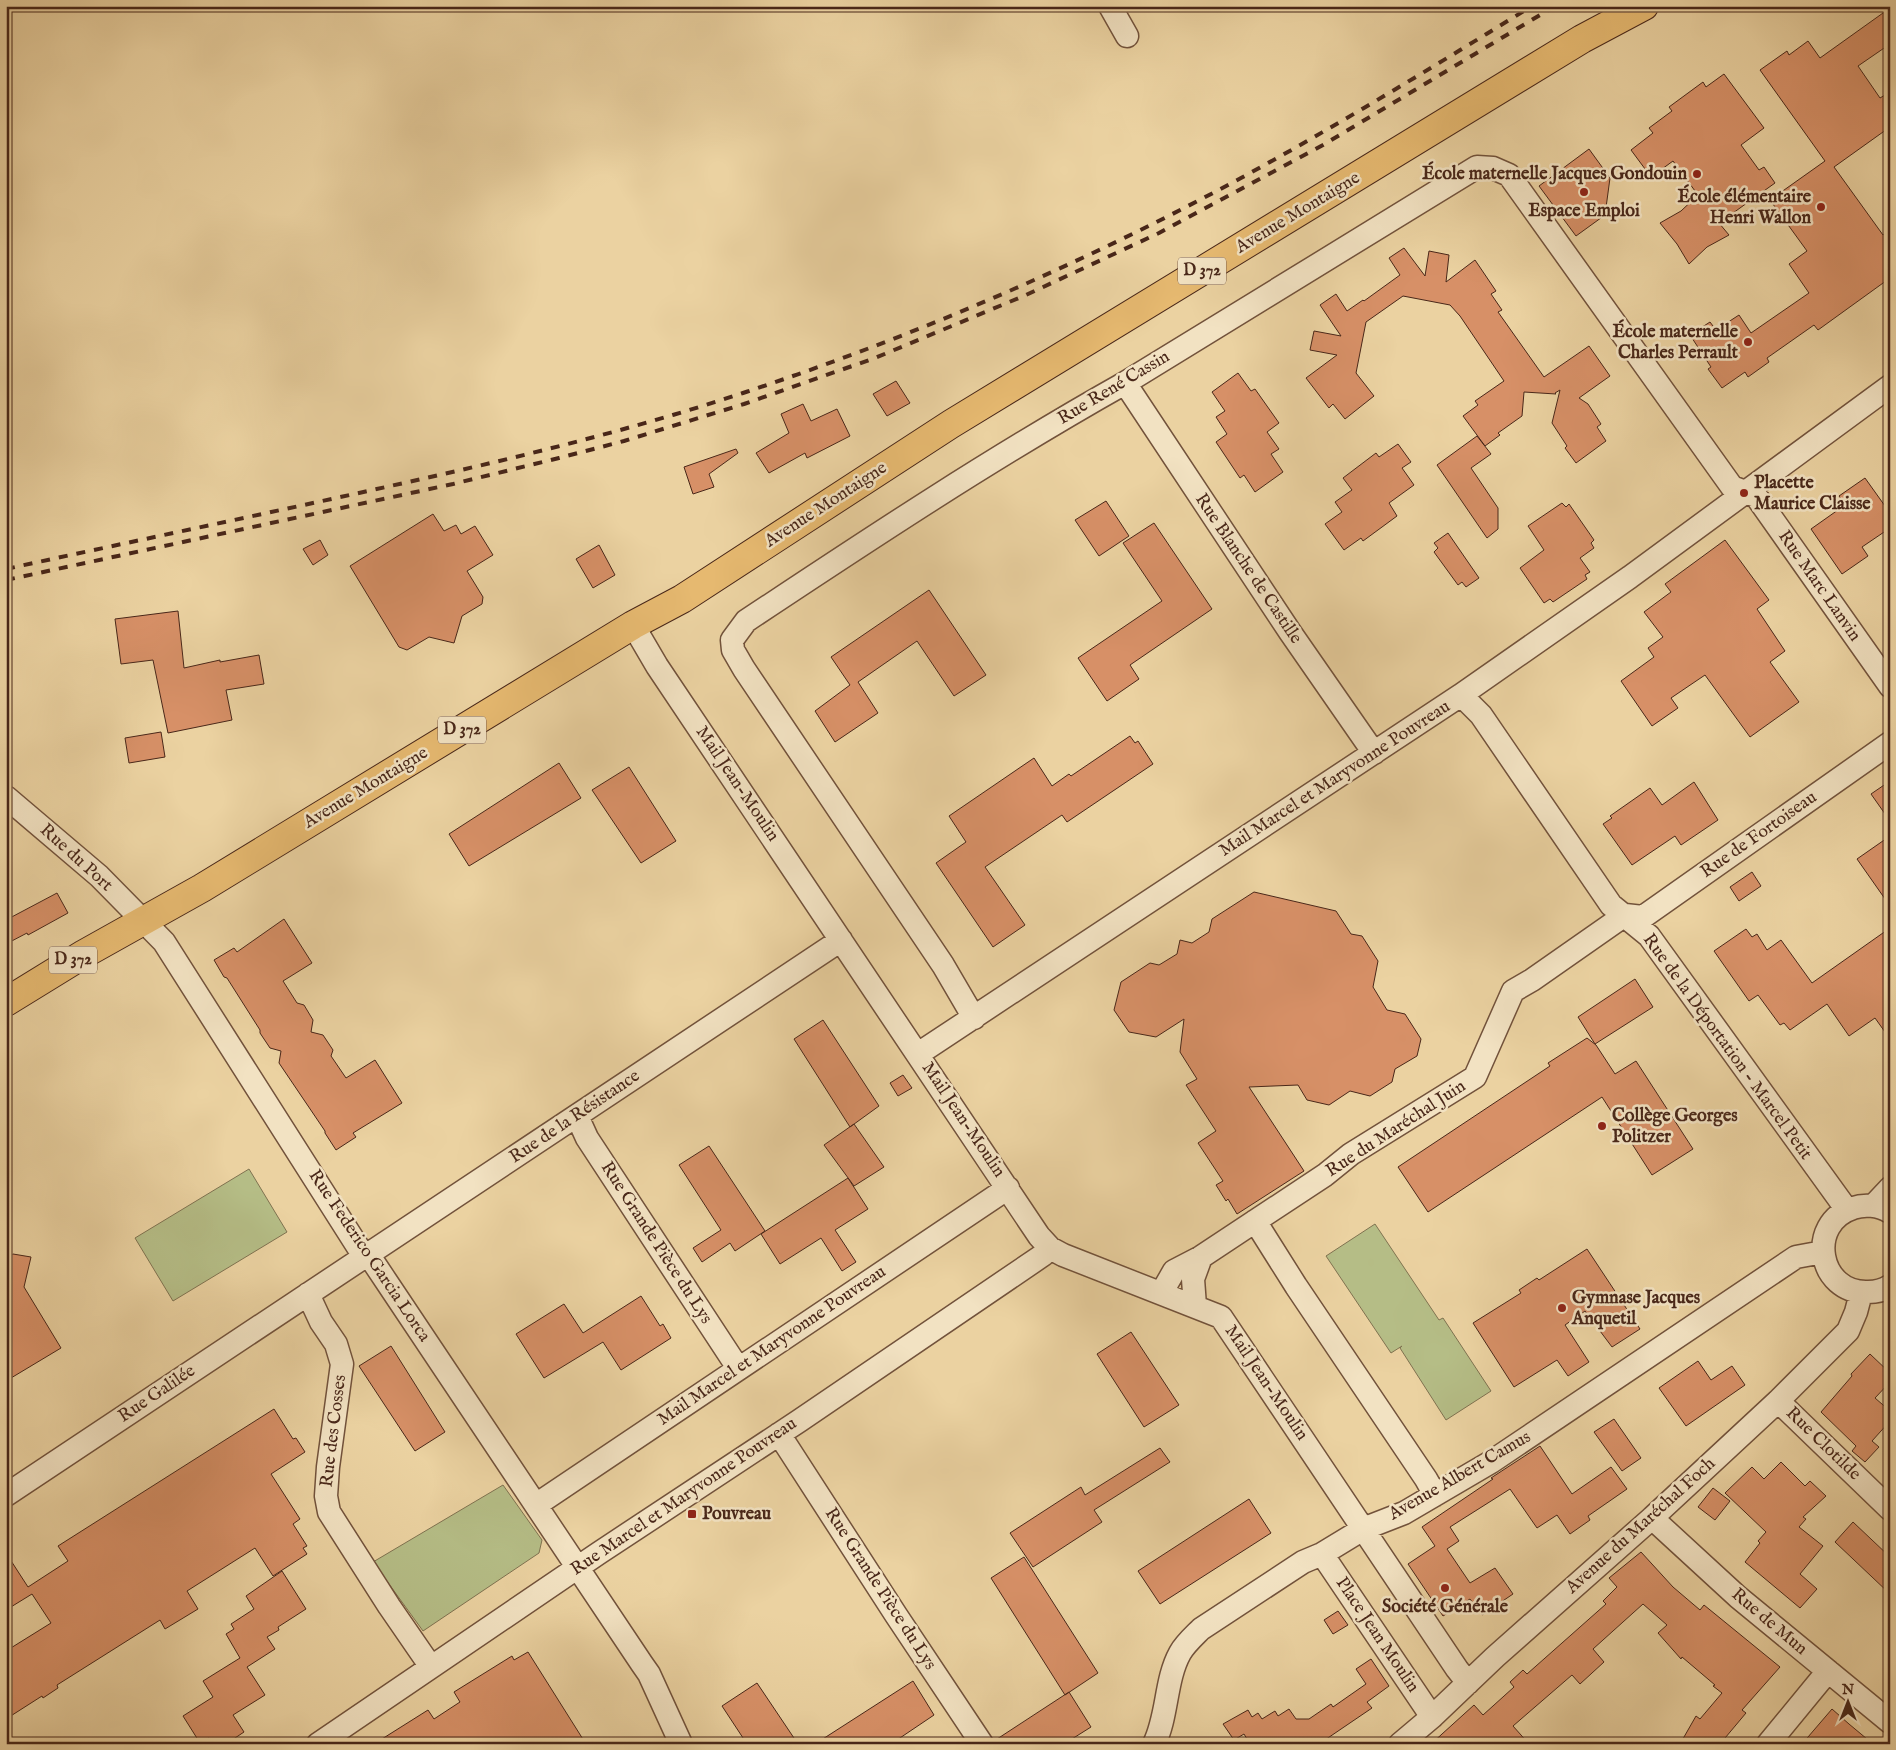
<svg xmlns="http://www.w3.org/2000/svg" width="1896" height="1750" viewBox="0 0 1896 1750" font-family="'IM FELL English',serif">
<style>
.green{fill:#b5bd86;stroke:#7f7250}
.building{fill:#d79067;stroke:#492719}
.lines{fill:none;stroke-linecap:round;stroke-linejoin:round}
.minor-casing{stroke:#72523b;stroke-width:25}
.major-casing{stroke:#492719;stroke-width:30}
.minor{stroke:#f2e2c2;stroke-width:22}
.major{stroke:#e6b970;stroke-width:28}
.rail{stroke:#492719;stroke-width:4;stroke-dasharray:9 9;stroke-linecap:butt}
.poi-dot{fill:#8f2418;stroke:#f2e2c2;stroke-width:2}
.labels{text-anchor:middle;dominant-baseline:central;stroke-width:5;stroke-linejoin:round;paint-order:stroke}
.shield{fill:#f2e2c2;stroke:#7c5f4c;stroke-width:1}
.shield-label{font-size:16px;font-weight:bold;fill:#492719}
.poi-label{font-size:18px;font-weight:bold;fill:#492719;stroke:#f2e2c2;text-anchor:start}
.street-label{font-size:18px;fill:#492719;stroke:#f2e2c2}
</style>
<rect width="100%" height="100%" fill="#ebd2a1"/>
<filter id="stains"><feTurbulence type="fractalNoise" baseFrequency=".004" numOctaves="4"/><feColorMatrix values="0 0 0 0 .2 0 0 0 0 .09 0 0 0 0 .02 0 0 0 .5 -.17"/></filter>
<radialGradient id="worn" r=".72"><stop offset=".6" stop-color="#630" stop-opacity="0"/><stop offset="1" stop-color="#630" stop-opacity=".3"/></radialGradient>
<path class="green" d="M249 1169 287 1232 173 1301 135 1238Z
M1375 1224 1439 1320 1443 1318 1491 1391 1446 1420 1400 1348 1402 1346 1391 1353 1326 1256Z
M503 1485 542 1540 539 1553 423 1631 373 1562Z"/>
<path class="building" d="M1890 8V44L1858 66 1880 98 1890 92V127L1834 167 1883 235 1890 230V278L1818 330 1814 325 1767 358 1769 362 1748 377 1745 372 1722 388 1708 369 1711 367 1690 335 1710 322 1716 330 1739 315 1751 333 1809 293 1789 264 1807 251 1770 200 1825 161 1760 70 1787 51 1789 55 1808 41 1820 58Z
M1724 74 1764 128 1741 145 1759 170 1764 167 1775 183 1719 223 1729 235 1707 247 1689 264 1677 244 1660 223 1681 211 1698 195 1673 161 1651 177 1631 150 1653 133 1649 128 1672 111 1669 107 1703 82 1706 87Z
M1589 149 1610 178 1605 215 1576 236 1539 186Z
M1404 248 1425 276 1429 251 1449 255 1446 282 1475 260 1496 291 1491 294 1502 310 1498 312 1544 377 1589 346 1610 376 1579 398 1588 404 1601 424 1597 427 1606 441 1576 463 1565 448 1567 446 1552 423 1560 390 1555 393 1556 394 1524 392 1522 416 1498 433 1500 435 1485 446 1463 416 1478 405 1475 401 1504 381 1460 316 1450 305 1403 296 1366 322 1356 373 1374 396 1345 419 1333 404 1329 408 1306 378 1337 355 1310 350 1314 331 1341 336 1320 305 1336 294 1347 311 1363 300 1364 301 1400 275 1389 258Z
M1238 373 1251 391 1255 389 1279 423 1267 432 1279 449 1271 454 1283 472 1255 492 1244 475 1240 478 1216 442 1227 434 1216 417 1225 411 1212 392Z
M896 381 910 403 887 416 873 394Z
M803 404 811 421 837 409 850 436 807 458 805 453 769 473 756 453 789 433 781 414Z
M1477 436 1491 454 1471 468 1498 508V529L1487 538 1437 465Z
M1398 444 1411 462 1402 468 1414 485 1389 503 1397 516 1363 541 1361 538 1344 550 1325 524 1342 512 1335 502 1352 490 1343 478 1376 453 1379 457Z
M736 449 738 453 709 474 714 487 693 494 684 467Z
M1865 478 1890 513V528L1862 547 1868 556 1842 574 1811 529 1845 505 1839 496Z
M1106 501 1129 536 1099 556 1075 520Z
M1562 503 1566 507 1569 504 1594 540 1591 543 1594 548 1580 558 1590 572 1585 575 1587 579 1553 602 1550 599 1544 603 1520 568 1544 550 1528 526Z
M433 514 444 531 456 525 461 534 475 526 493 555 467 571 483 597 482 604 462 616 454 643 429 637 407 650 399 647 350 566Z
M1154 523 1212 609 1130 665 1139 679 1107 701 1078 658 1162 601 1123 543Z
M1448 533 1479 578 1466 587 1462 582 1458 585 1434 552 1438 548 1434 543Z
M320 540 328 555 313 565 303 549Z
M1725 540 1769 600 1757 609 1785 651 1770 662 1799 702 1750 737 1705 675 1671 698 1678 708 1652 726 1621 681 1654 657 1648 648 1663 637 1644 612 1671 592 1665 584Z
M599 545 615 575 593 588 576 559Z
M929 590 986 675 954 696 917 641 858 682 878 713 835 742 815 711 850 685 831 657Z
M178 611 184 668 220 660V662L259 655 264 684 226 690 232 720 168 733 153 660 121 664 115 619Z
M161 732 165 757 129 763 125 738Z
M1130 736 1135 743 1138 741 1153 764 1067 822 1062 815 985 867 1025 925 993 947 936 863 966 842 949 816 1034 758 1052 786 1069 774 1071 776Z
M559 763 581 798 469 866 449 834Z
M629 767 676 841 641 863 592 790Z
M1890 781V821L1871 794Z
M1694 782 1718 820 1681 845 1675 836 1632 865 1603 824 1612 818 1610 816 1650 788 1662 805Z
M1890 836V906L1857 859Z
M1752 872 1761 886 1739 901 1730 887Z
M1254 892 1336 911 1351 934 1362 936 1378 961 1373 987 1387 1010 1405 1014 1421 1039 1417 1056 1395 1069 1392 1082 1370 1096 1350 1091 1329 1105 1307 1100 1298 1085 1249 1087 1304 1171 1237 1214 1228 1199 1226 1201 1216 1185 1223 1181 1198 1143 1216 1131 1186 1085 1197 1079 1180 1052 1184 1019 1156 1037 1129 1032 1114 1010 1121 982 1150 963 1159 965 1177 954 1180 940 1192 943 1209 932 1212 919Z
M57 893 68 913 28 935 27 933 6 944V920Z
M284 919 312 963 283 981 297 1003 304 1005 313 1020 311 1032 323 1035 333 1050 331 1056 346 1078 375 1060 402 1103 353 1133 356 1137 336 1150 325 1133V1131L279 1063 281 1051 270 1048 260 1033V1030L227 978 224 977 214 960 234 948 237 952Z
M1890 928V1039L1875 1018 1849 1036 1827 1004 1790 1030 1784 1023 1780 1025 1758 995 1749 1001 1714 951 1746 929 1752 937 1757 934 1767 950 1781 940 1812 983Z
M1635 979 1653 1007 1595 1044 1578 1017Z
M823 1020 879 1106 850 1127 794 1039Z
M1587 1038 1596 1045 1615 1074 1636 1061 1693 1149 1652 1175 1602 1097 1428 1212 1398 1167 1550 1066 1548 1063Z
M903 1075 912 1088 898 1096 890 1083Z
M854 1124 884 1167 854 1186 824 1145Z
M709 1146 765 1231 735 1251 730 1243 702 1262 693 1248 721 1230 679 1165Z
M848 1178 868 1209 835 1230 856 1262 842 1271 821 1238 780 1264 761 1234Z
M1587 1249 1640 1329 1612 1347 1585 1311 1565 1325 1589 1362 1568 1376 1557 1360 1514 1387 1473 1323 1521 1293 1519 1290 1537 1278 1539 1280Z
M13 1254 31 1257 24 1287 61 1348 6 1381V1258Z
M641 1296 660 1326 663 1324 671 1338 621 1370 603 1342 544 1378 516 1334 564 1304 583 1333Z
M1131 1332 1179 1405 1144 1427 1097 1354Z
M391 1346 445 1432 415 1451 359 1366Z
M1870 1354 1890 1373V1382L1875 1398 1890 1411V1421L1872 1441 1879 1447 1865 1462 1852 1451 1856 1446 1821 1412 1852 1376 1851 1374Z
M1698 1361 1711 1380 1732 1366 1745 1385 1686 1426 1659 1388Z
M274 1409 293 1439 296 1438 305 1452 271 1474 300 1519 293 1524 307 1546 303 1548 307 1554 273 1576 255 1548 187 1591 198 1609 165 1629 160 1620 57 1685 58 1688 43 1698 42 1696 6 1719V1651L51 1623 32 1594 6 1610V1553L28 1587 68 1561 58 1546Z
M1614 1419 1641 1458 1622 1471 1594 1432Z
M1540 1446 1572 1494 1611 1467 1627 1489 1588 1516 1590 1520 1570 1534 1557 1515 1537 1528 1510 1489 1450 1527 1459 1541 1447 1549 1470 1583 1495 1568 1513 1594 1482 1615 1470 1599 1443 1616 1408 1564 1435 1546 1422 1527 1493 1479 1491 1478Z
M1160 1448 1170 1462 1094 1510 1102 1522 1033 1567 1010 1533 1081 1487 1085 1495Z
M1781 1462 1805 1486 1810 1481 1826 1496 1803 1517 1806 1519 1799 1527 1823 1546 1800 1574 1817 1589 1800 1608 1745 1562 1760 1543 1758 1541 1766 1532 1725 1493 1752 1467 1764 1479Z
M1713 1488 1730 1501 1715 1520 1698 1507Z
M1249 1499 1271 1533 1160 1604 1138 1571Z
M1853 1522 1890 1557V1594L1835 1542Z
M1641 1552 1673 1587 1700 1610 1704 1605 1780 1667 1742 1710 1746 1713 1720 1744H1680L1696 1716 1700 1719 1722 1693 1713 1686 1715 1685 1682 1657 1681 1659 1658 1633 1667 1625 1643 1604 1593 1649 1604 1662 1580 1684 1572 1675 1513 1726 1529 1744H1431L1474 1705 1483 1715 1514 1687 1510 1682 1523 1670 1527 1674 1606 1604 1603 1601 1617 1587 1609 1578Z
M1024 1557 1098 1673 1065 1695 991 1578Z
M282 1571 306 1609 278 1627 279 1630 267 1637 275 1649 247 1667 265 1695 233 1715 244 1732 226 1744H213L209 1738 200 1743 183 1716 213 1697 203 1681 240 1658 226 1634 234 1629 231 1624 254 1609 246 1596Z
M1338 1611 1348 1625 1333 1634 1324 1620Z
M528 1652 586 1744H374L428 1710 434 1719 460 1702 454 1692 512 1656 514 1660Z
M1371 1659 1389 1686 1367 1702 1372 1708 1319 1744H1250L1244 1734 1234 1740 1223 1724 1248 1710 1252 1717 1258 1713 1262 1719 1275 1711 1278 1716 1289 1709 1296 1719H1309L1331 1704 1333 1707 1366 1684 1356 1669Z
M913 1681 934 1715 891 1744H815Z
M757 1683 798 1744H747L722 1706Z
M1069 1692 1091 1727 1064 1744H995L994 1741Z
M1832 1709 1849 1724 1873 1744H1802Z"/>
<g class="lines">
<defs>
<path id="minor" d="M1110 6 1127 36
M1125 383 1290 632 1374 753
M633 625 657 666 1039 1236 1050 1248 1063 1255 1221 1317 1457 1669 1468 1683
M1461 695 1481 715 1611 905 1649 936 1847 1210
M6 797 99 876 164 942 358 1247 374 1263 386 1281 642 1664 649 1674 681 1744
M974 1018 943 965 744 669 733 650 732 640 746 621C871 538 995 456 1125 383L1477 167 1493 168 1509 175 1732 487 1756 496 1890 686
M918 1054 1461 695 1630 577 1890 386
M577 1116 587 1138 738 1368
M1873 1206 1890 1188
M1890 1212C1879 1205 1864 1204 1853 1208 1806 1223 1818 1294 1868 1292 1875 1292 1884 1290 1890 1286
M1255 1221 1296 1286 1426 1479 1435 1495
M1162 1292 1174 1271 1201 1257 1325 1175 1351 1154 1475 1077 1513 991 1532 980 1625 915 1643 917 1890 743
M308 1294 321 1322 336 1344 342 1364 328 1467 326 1496 329 1512 389 1606 431 1667
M1195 1306 1193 1279 1201 1257
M1778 1401 1890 1509
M779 1434 896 1615 982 1744
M6 1495 841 940
M536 1505 1008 1188
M1652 1518 1738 1597 1890 1722
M1322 1554 1432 1717
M318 1744 599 1553 799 1421 1043 1255 1050 1248
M1154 1744C1168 1716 1165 1680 1180 1653 1185 1644 1193 1637 1201 1629L1303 1562 1322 1554 1363 1529 1404 1513 1491 1462 1796 1257 1823 1252
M1400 1744 1432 1717 1495 1657 1652 1518 1778 1401 1848 1331 1856 1312 1861 1293
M1768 1744 1828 1671"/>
<path id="major" d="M6 1002 84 954 202 888 633 625 682 599 951 424 1582 39 1644 6"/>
</defs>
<use href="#minor" class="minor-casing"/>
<use href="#major" class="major-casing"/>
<use href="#minor" class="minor"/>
<use href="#major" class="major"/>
<path class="rail" d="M6 569C116 545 226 522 336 498 473 468 610 437 743 393 915 336 1082 264 1241 178 1340 124 1436 65 1532 6
M6 580 453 484 559 458 624 441 744 404 875 358 1026 295 1159 233 1323 145 1555 6"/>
</g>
<g class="poi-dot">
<circle cx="1697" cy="174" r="5"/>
<circle cx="1584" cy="192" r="5"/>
<circle cx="1821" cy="207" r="5"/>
<circle cx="1748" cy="342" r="5"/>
<circle cx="1744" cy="493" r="5"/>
<circle cx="1602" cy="1126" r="5"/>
<circle cx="1562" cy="1308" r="5"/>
<rect x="687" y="1509" width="10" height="10" rx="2.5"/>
<circle cx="1445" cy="1588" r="5"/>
</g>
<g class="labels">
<g class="shield">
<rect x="1178" y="257.5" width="48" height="27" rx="4"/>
<rect x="438" y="716.5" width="48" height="27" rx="4"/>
<rect x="49" y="946.5" width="48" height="27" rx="4"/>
</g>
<g class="shield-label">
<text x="1202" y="271">D 372</text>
<text x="462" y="730">D 372</text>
<text x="73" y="960">D 372</text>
</g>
<g class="poi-label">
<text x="1687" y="174" text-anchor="end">École maternelle Jacques Gondouin</text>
<text x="1811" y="197" text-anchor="end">École élémentaire<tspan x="1811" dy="21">Henri Wallon</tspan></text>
<text x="1584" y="211" text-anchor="middle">Espace Emploi</text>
<text x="1738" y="332" text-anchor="end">École maternelle<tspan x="1738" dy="21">Charles Perrault</tspan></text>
<text x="1754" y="483">Placette<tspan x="1754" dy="21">Maurice Claisse</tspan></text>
<text x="1612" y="1116">Collège Georges<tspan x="1612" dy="21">Politzer</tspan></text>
<text x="1572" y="1298">Gymnase Jacques<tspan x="1572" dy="21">Anquetil</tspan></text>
<text x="702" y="1514">Pouvreau</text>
<text x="1445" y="1607" text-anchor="middle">Société Générale</text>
</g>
<g class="street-label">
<text transform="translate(1298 213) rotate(-31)">Avenue Montaigne</text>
<text transform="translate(1114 388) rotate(-31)">Rue René Cassin</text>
<text transform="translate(826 505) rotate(-33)">Avenue Montaigne</text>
<text transform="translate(1248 569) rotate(56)">Rue Blanche de Castille</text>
<text transform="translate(1819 586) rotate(55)">Rue Marc Lanvin</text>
<text transform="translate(1335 779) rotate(-33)">Mail Marcel et Maryvonne Pouvreau</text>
<text transform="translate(737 784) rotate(56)">Mail Jean-Moulin</text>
<text transform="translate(366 788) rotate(-31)">Avenue Montaigne</text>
<text transform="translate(1759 835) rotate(-35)">Rue de Fortoiseau</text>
<text transform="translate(76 858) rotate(42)">Rue du Port</text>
<text transform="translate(1727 1047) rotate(54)">Rue de la Déportation - Marcel Petit</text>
<text transform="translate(575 1117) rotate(-34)">Rue de la Résistance</text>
<text transform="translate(963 1120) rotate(56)">Mail Jean-Moulin</text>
<text transform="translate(1396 1129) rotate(-33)">Rue du Maréchal Juin</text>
<text transform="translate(656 1243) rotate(57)">Rue Grande Pièce du Lys</text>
<text transform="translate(369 1256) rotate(56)">Rue Federico Garcia Lorca</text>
<text transform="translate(772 1346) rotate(-34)">Mail Marcel et Maryvonne Pouvreau</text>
<text transform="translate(1266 1383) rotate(56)">Mail Jean-Moulin</text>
<text transform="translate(157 1394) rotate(-34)">Rue Galilée</text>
<text transform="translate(334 1431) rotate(-83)">Rue des Cosses</text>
<text transform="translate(1823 1444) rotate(44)">Rue Clotilde</text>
<text transform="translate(1460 1476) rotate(-30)">Avenue Albert Camus</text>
<text transform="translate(684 1497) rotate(-34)">Rue Marcel et Maryvonne Pouvreau</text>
<text transform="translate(1641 1526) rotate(-42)">Avenue du Maréchal Foch</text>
<text transform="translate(880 1589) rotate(57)">Rue Grande Pièce du Lys</text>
<text transform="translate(1769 1622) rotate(40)">Rue de Mun</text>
<text transform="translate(1377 1635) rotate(56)">Place Jean Moulin</text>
</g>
</g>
<rect width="1896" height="1750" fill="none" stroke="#ebd2a1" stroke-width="25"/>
<rect x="8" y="8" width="1881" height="1735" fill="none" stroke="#492719" stroke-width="2.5"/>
<rect x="12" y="12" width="1871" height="1725" fill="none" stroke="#492719"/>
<g transform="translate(1848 1702)" stroke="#f2e2c2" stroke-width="4" paint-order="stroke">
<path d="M0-4L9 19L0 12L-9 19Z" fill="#492719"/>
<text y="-8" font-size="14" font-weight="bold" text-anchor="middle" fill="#492719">N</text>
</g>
<rect width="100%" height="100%" filter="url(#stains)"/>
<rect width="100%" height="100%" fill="url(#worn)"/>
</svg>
